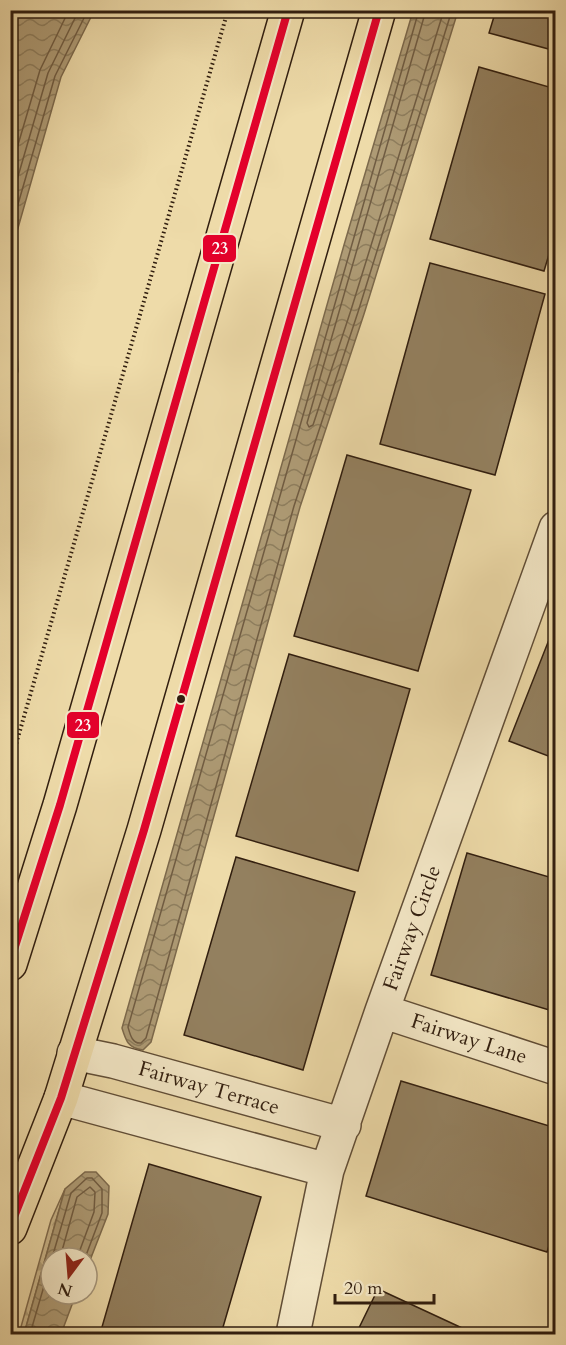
<svg xmlns="http://www.w3.org/2000/svg" width="566" height="1345" viewBox="0 0 566 1345" font-family="Cardo,serif">
<style>
.forest{fill:url(#forest-firs);stroke:#806c4f;stroke-width:1.5}
.water{fill:url(#water-waves);stroke:#7c694c;stroke-width:1.5}
.lines{fill:none;stroke-linecap:round;stroke-linejoin:round}
.shore{stroke:#705c42;stroke-width:1.5}
.building{fill:#93805f;stroke:#311e0f;stroke-width:1.5}
.minor-casing{stroke:#604d36;stroke-width:36}
.major-casing{stroke:#311e0f;stroke-width:36}
.path{stroke:#311e0f;stroke-width:4;stroke-dasharray:1.5 3;stroke-linecap:butt}
.minor{stroke:#f4e8c7;stroke-width:33}
.major{stroke:#eedba9;stroke-width:33}
.bus-1-casing{stroke:#f4e8c7;stroke-width:12}
.bus-1{stroke:#e4002b;stroke-width:8}
.bus-dot{fill:#311e0f;stroke:#f4e8c7;stroke-width:2}
.labels{text-anchor:middle;dominant-baseline:central;stroke-width:4.5;stroke-linejoin:round;paint-order:stroke}
.street-label{font-size:21px;fill:#311e0f;stroke:#f4e8c7}
.line-badge{stroke:#f4e8c7;stroke-width:2}
.badge-label{font-size:16px;text-anchor:middle;font-weight:bold;fill:#fff}
</style>
<defs>
<pattern id="forest-firs" width="22" height="20" patternUnits="userSpaceOnUse" patternTransform="scale(1.5)"><rect width="22" height="20" fill="#cebb8f"/><path d="M5 1l3.5 6h-7zM16 11l3.5 6h-7z" fill="#b1a07a"/></pattern>
<pattern id="water-waves" width="16" height="10" patternUnits="userSpaceOnUse" patternTransform="scale(1.5)"><rect width="16" height="10" fill="#ae9b75"/><path d="M0 5q4-4 8 0t8 0" fill="none" stroke="#8e7e5e"/></pattern>
</defs>
<rect width="100%" height="100%" fill="#eedba9"/>
<filter id="stains"><feTurbulence type="fractalNoise" baseFrequency=".00333" numOctaves="4"/><feColorMatrix values="0 0 0 0 .2 0 0 0 0 .09 0 0 0 0 .02 0 0 0 .5 -.17"/></filter>
<radialGradient id="worn" r=".72"><stop offset=".6" stop-color="#630" stop-opacity="0"/><stop offset="1" stop-color="#630" stop-opacity=".3"/></radialGradient>
<path class="forest" d="M65 1189 24 1334H19L51 1220Z"/>
<path class="water" d="M11 10 94 11 61 77 12 249 18 371 11 396Z
M413 11H458L364 314 300 507 151 1042 143 1050C128 1048 126 1041 122 1028L344 245Z
M85 1172H96L109 1186 108 1214 87 1268V1258H51V1294H76L61 1334H24L65 1189Z"/>
<g class="lines">
<path class="shore" d="M419 10 128 1027C130 1034 132 1044 141 1043L146 1038 294 506 358 312 452 10
M426 10 307 423 309 427 313 425 351 310 444 10
M10 172 40 70 69 10
M10 204 48 73 79 10
M10 232 55 76 88 10
M52 1258 71 1193 87 1178H92L102 1189V1213L85 1258
M60 1258 77 1197 90 1187 95 1192 94 1212 77 1258
M30 1334 51 1262"/>
</g>
<path class="building" d="M496 10H556V51L489 33Z
M479 67 556 89V231L544 271 430 239Z
M430 263 545 294 495 475 380 444Z
M347 455 471 490 418 671 294 636Z
M556 622V759L509 741Z
M289 654 410 689 358 871 236 836Z
M467 853 556 879V1012L431 975Z
M236 857 355 892 303 1070 184 1035Z
M401 1081 556 1128V1223L547 1252 366 1196Z
M149 1164 261 1197 221 1334H100Z
M378 1289 475 1334H356Z"/>
<g class="lines">
<defs>
<path id="minor" d="M382 1011 556 1068
M74 1053 113 1061 344 1125
M61 1098 327 1170
M293 1334 327 1170 382 1011 556 528"/>
<path id="major" d="M10 964 60 805 288 10
M10 1228 61 1098 144 830 379 10"/>
</defs>
<use href="#minor" class="minor-casing"/>
<use href="#major" class="major-casing"/>
<path class="path" d="M10 765 228 10"/>
<use href="#minor" class="minor"/>
<use href="#major" class="major"/>
<defs>
<path id="bus-1" d="M10 962 60 805 288 10
M10 1227 61 1098 144 830 379 10"/>
</defs>
<use href="#bus-1" class="bus-1-casing"/>
<use href="#bus-1" class="bus-1"/>
</g>
<circle class="bus-dot" cx="181" cy="699" r="5"/>
<g class="labels">
<g class="street-label">
<text transform="translate(412 928) rotate(-70)">Fairway Circle</text>
<text transform="translate(469 1039) rotate(18)">Fairway Lane</text>
<text transform="translate(209 1088) rotate(16)">Fairway Terrace</text>
</g>
</g>
<g class="line-badge">
<rect x="202" y="234" width="35" height="29" rx="6" fill="#e4002b"/>
<rect x="66" y="711" width="34" height="28" rx="6" fill="#e4002b"/>
</g>
<g class="badge-label">
<text x="220" y="254">23</text>
<text x="83" y="731">23</text>
</g>
<rect width="566" height="1345" fill="none" stroke="#eedba9" stroke-width="36"/>
<rect x="12" y="12" width="542" height="1321" fill="none" stroke="#311e0f" stroke-width="3"/>
<rect x="18" y="18" width="530" height="1309" fill="none" stroke="#311e0f" stroke-width="1.5"/>
<g transform="translate(69 1276) rotate(196)"><circle r="28" fill="#f4e8c7" stroke="#a6977d" stroke-width="1.5"/>
<path d="M0-4.5L10 22L0 15L-10 22Z" fill="#8f2418"/>
<text y="-9" font-size="16" font-weight="bold" text-anchor="middle" fill="#311e0f">N</text>
</g>
<path d="M335 1294v9h99v-9" fill="none" stroke="#311e0f" stroke-width="3"/>
<text x="344" y="1294" font-size="18" fill="#311e0f" stroke="#f4e8c7" stroke-width="4.5" paint-order="stroke">20 m</text>
<rect width="100%" height="100%" filter="url(#stains)"/>
<rect width="100%" height="100%" fill="url(#worn)"/>
</svg>
